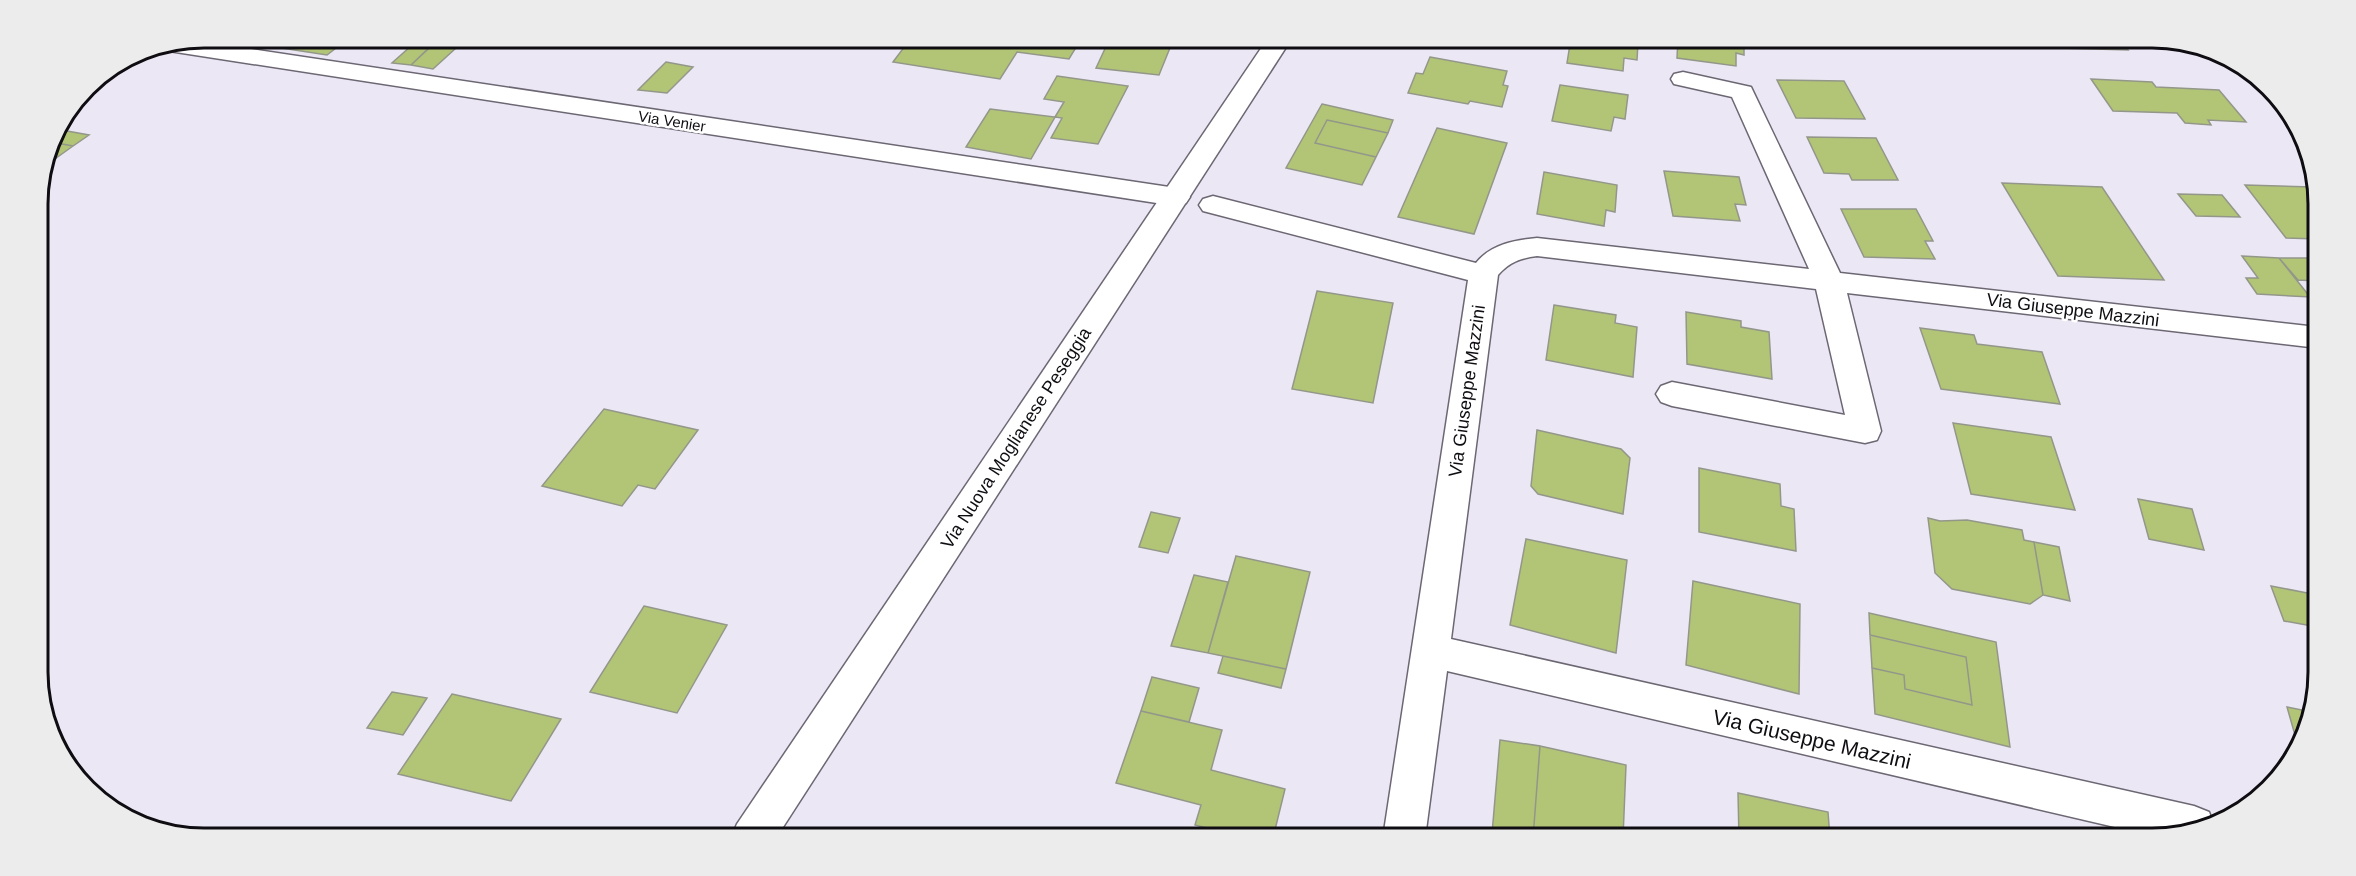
<svg xmlns="http://www.w3.org/2000/svg" width="2356" height="876" viewBox="0 0 2356 876" font-family="Helvetica,sans-serif">
<style>
.building{fill:#b2c576;stroke:#93978a;stroke-width:1.5}
.lines{fill:none;stroke-linecap:round;stroke-linejoin:round}
.street-casing{stroke:#6c6773;stroke-width:3}
.secondary-casing{stroke:#6c6773;stroke-width:3}
.street{fill:#fff;fill-rule:evenodd}
.secondary{fill:#fff;fill-rule:evenodd}
.labels{text-anchor:middle;dominant-baseline:central;stroke-width:5;stroke-linejoin:round;paint-order:stroke}
.far-street-label{font-size:15px;fill:#0f0d11;stroke:#fff}
.street-label{font-size:18px;fill:#0f0d11;stroke:#fff}
.near-street-label{font-size:21px;fill:#0f0d11;stroke:#fff}
.rim{fill:none;stroke:#0f0d11;stroke-width:3}
</style>
<rect width="100%" height="100%" fill="#ece7f4"/>
<path class="building" d="M288 38H349L327 55 275 47Z
M420 38 438 39 411 65 392 63Z
M440 38H467L433 69 411 65Z
M911 38H1110L1105 48 1078 44 1069 59 1017 52 1000 79 893 62Z
M1110 38H1174L1159 75 1096 68Z
M1454 38H1502L1499 46Z
M1571 38H1626L1625 41 1638 43 1637 60 1624 58 1623 71 1567 63Z
M1678 38H1744V55L1736 53V66L1677 58Z
M2016 38H2050L2058 48 2022 46Z
M2050 38H2118L2128 50 2058 48Z
M1430 57 1507 71 1503 85 1508 86 1502 107 1470 101 1468 104 1408 93 1416 73 1423 74Z
M666 62 693 67 667 93 638 90Z
M1057 76 1128 86 1098 144 1051 138 1062 118 1055 117 1064 102 1044 99Z
M2091 79 2152 82 2156 87 2219 90 2246 122 2208 120 2211 125 2185 123 2177 113 2113 111Z
M1777 80 1844 81 1865 119 1796 118Z
M1560 85 1628 95 1625 119 1614 117 1611 131 1552 121Z
M1322 104 1393 120 1388 133 1327 120 1315 143 1376 157 1362 185 1286 168Z
M990 109 1055 117 1031 159 966 147Z
M1327 120 1388 133 1376 157 1315 143Z
M1437 128 1507 143 1474 234 1398 217Z
M56 129 89 135 73 146 51 142Z
M1807 137 1876 138 1898 180H1852L1849 174 1824 173Z
M51 142 73 146 45 166Z
M1664 171 1739 177 1746 205 1735 204 1740 221 1673 216Z
M1544 172 1617 185 1615 212 1606 210 1604 226 1537 214Z
M2002 183 2102 187 2164 280 2058 276Z
M2245 185 2312 187 2317 192V239L2286 238Z
M2178 194 2222 195 2240 217 2196 216Z
M1841 209H1916L1933 241H1925L1935 259 1864 257Z
M2242 256 2279 258 2310 297 2257 294 2246 278H2258Z
M2279 258H2317V281L2298 280Z
M1317 291 1393 303 1373 403 1292 389Z
M1554 305 1616 315 1615 323 1637 327 1633 377 1546 360Z
M1686 312 1741 321V327L1769 332 1772 379 1687 364Z
M1920 328 1974 335 1977 344 2042 352 2060 404 1941 389Z
M604 409 698 430 655 489 638 485 622 506 542 486Z
M1953 423 2051 437 2075 510 1971 494Z
M1537 430 1621 449 1630 458 1623 514 1538 494 1531 486Z
M1699 468 1780 484 1781 506 1794 509 1796 551 1699 532Z
M2138 499 2192 509 2204 550 2149 539Z
M1151 512 1180 518 1168 553 1139 547Z
M1928 518 1940 521 1967 520 2022 530 2024 540 2034 542 2043 595 2030 604 1952 589 1935 573Z
M1526 539 1627 560 1616 653 1510 625Z
M2034 542 2059 547 2070 601 2043 595Z
M1236 556 1310 572 1286 669 1208 653Z
M1194 575 1228 582 1208 653 1171 646Z
M1693 581 1800 604 1799 694 1686 665Z
M2271 586 2318 595V627L2284 621Z
M644 606 727 625 677 713 590 692Z
M1869 613 1996 642 2010 747 1875 714 1872 668 1904 675 1905 689 1972 705 1966 657 1870 635Z
M1870 635 1966 657 1972 705 1905 689 1904 675 1872 668Z
M1223 656 1286 669 1281 688 1218 673Z
M1152 677 1199 688 1189 722 1141 711Z
M392 692 427 698 403 735 367 728Z
M452 694 561 719 511 801 398 774Z
M2287 707 2312 712 2310 725 2297 742Z
M1141 711 1222 730 1211 770 1285 789 1273 838H1246L1195 825 1201 805 1116 783Z
M1500 740 1540 746 1533 838H1511L1492 834Z
M1540 746 1626 765 1623 838H1533Z
M1738 793 1828 812 1830 838H1739Z"/>
<g class="lines">
<defs>
<path id="street" d="M191 40 1176 188 1186 191 1190 197 1186 203 1176 206 169 51 159 46Z
M1683 72 1751 87 1840 273 2317 327 2318 348 1847 293 1881 431 1877 440 1865 443 1672 406 1661 402 1656 394 1661 386 1672 382 1845 415 1816 289 1537 256C1521 258 1509 262 1498 275L1451 639 2194 806 2209 812 2212 820 2162 838 1447 671 1425 838H1383L1468 280 1203 211 1199 205 1203 199 1213 196 1476 263C1491 244 1515 240 1537 238L1809 269 1732 97 1674 84 1671 79 1674 74Z"/>
<path id="secondary" d="M1268 38H1292L776 838H731L737 824Z"/>
</defs>
<use href="#street" class="street-casing"/>
<use href="#secondary" class="secondary-casing"/>
<use href="#street" class="street"/>
<use href="#secondary" class="secondary"/>
</g>
<g class="labels">
<g class="far-street-label">
<text transform="translate(672 121) rotate(9)">Via Venier</text>
</g>
<g class="street-label">
<text transform="translate(2073 310) rotate(7)">Via Giuseppe Mazzini</text>
<text transform="translate(1467 391) rotate(-82)">Via Giuseppe Mazzini</text>
<text transform="translate(1016 438) rotate(-57)">Via Nuova Moglianese Peseggia</text>
</g>
<g class="near-street-label">
<text transform="translate(1812 739) rotate(13)">Via Giuseppe Mazzini</text>
</g>
</g>
<path d="M0 0H2356V876H0ZM204 48H2152A156 156 0 0 1 2308 204V672A156 156 0 0 1 2152 828H204A156 156 0 0 1 48 672V204A156 156 0 0 1 204 48Z" fill="#ececec" fill-rule="evenodd"/>
<path class="rim" d="M204 48H2152A156 156 0 0 1 2308 204V672A156 156 0 0 1 2152 828H204A156 156 0 0 1 48 672V204A156 156 0 0 1 204 48Z"/>
</svg>
